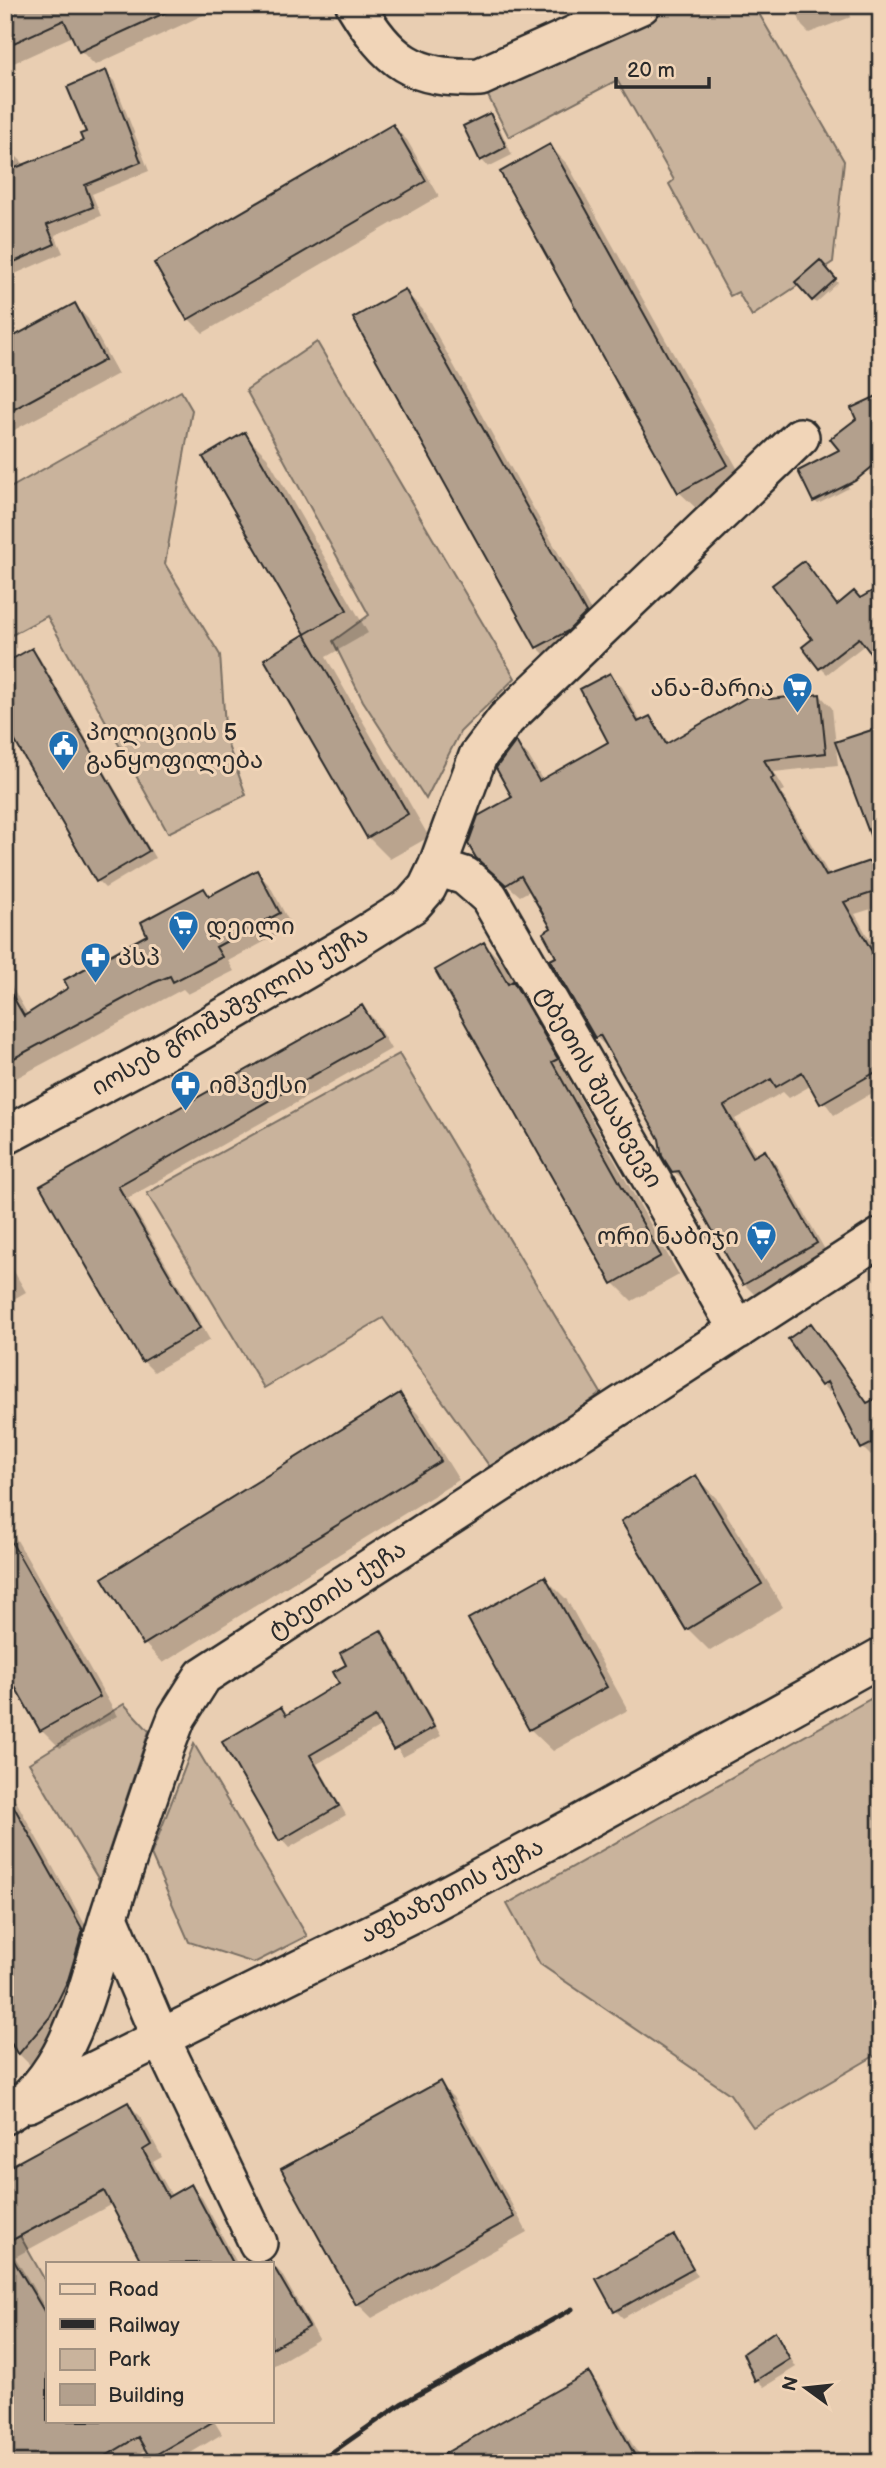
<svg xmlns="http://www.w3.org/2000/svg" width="886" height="2468" viewBox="0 0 886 2468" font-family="'Balsamiq Sans','Noto Sans Georgian',sans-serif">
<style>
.green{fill:#c9b39c;stroke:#7a6f64;stroke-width:2}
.shadow{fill:#0003}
.building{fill:#b3a08d;stroke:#2b2b2b;stroke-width:2}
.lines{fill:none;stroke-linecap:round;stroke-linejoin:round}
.minor-casing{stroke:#2b2b2b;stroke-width:42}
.minor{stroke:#f1d5b8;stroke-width:37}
.rail{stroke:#2b2b2b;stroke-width:5}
.labels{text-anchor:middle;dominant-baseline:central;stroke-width:6;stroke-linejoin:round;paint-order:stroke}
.poi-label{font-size:24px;fill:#2b2b2b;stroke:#f1d5b8;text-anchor:start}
.street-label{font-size:24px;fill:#2b2b2b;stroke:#f1d5b8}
</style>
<rect width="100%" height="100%" fill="#e9ceb2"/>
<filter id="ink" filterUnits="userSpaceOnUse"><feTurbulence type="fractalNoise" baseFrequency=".0143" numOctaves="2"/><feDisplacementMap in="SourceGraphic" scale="14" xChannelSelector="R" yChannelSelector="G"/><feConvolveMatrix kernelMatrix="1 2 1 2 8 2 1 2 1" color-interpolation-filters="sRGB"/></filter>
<g filter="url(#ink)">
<path class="green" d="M676 5H754L844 161 833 262 752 316 738 292 730 296 669 184 674 180 617 80 509 137 485 90Z
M317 342 515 678 460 732 426 799 363 701 333 641 369 615 246 390Z
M181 391 192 410 165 564 220 655 226 740 246 795 168 833 47 616 12 635 5 623V491Z
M399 1054 601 1393 493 1471 383 1318 264 1388 147 1193Z
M881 1693V2052L753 2127 730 2094 540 1964 507 1904Z
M124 1704 149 1731 99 1880 29 1763Z
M194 1744 307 1936 254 1963 189 1942 151 1855Z
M5 2209 47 2284V2379L5 2402Z"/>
<path class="shadow" d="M5 5H225L95 65 81 51 73 36 5 67Z
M794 5H847L851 17 809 33 802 26Z
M105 72 114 81 149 171 92 194 101 216 55 235 63 253 8 277 5 162 17 157 25 165 85 142Z
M489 115 497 122 512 155 488 167 481 159Z
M393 126 407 140 439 196 203 333 189 319Z
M550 146 568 165 746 484 698 510 679 492Z
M820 262 838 283 816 303 797 282Z
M881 287V310L871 292Z
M405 291 423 310 603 633 556 666 537 647Z
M75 305 88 319 118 374 5 435V343Z
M245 435 267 457 368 633 326 657 429 837 390 859 368 837 266 659 307 635 206 458Z
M834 459 849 488 818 504 815 501Z
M837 606 866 644 827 674 821 668 815 639Z
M31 650 39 657 155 858 105 888 98 881Z
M610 675 622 687 641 722 649 718 669 744 763 690 773 701 820 695 832 708 838 765 774 772 785 790 781 792 830 876 881 859V906L855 914 881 960V1088L834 1115 812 1085 789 1098 783 1092 735 1119 757 1157 765 1152 777 1165 828 1255 756 1296 744 1284 688 1183 673 1171 660 1139 609 1049 596 1037 558 958 553 929 531 890 520 896 490 870 514 797 516 743 528 755 543 781 610 742Z
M257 872 270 886 292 927 228 961 234 971 188 994 183 989 5 1084V975L28 1015 150 936 204 890 211 897Z
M484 944 503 963 516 987 531 1002 575 1078 570 1081 679 1275 632 1301 614 1283Z
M362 1007 373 1018 391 1049 128 1198 210 1340 154 1372 143 1361 42 1186Z
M5 1256 26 1292 5 1304Z
M811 1325 868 1405 881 1399V1449L870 1455 863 1448 833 1390 829 1392 822 1385 790 1340Z
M400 1396 418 1414 459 1480 163 1663 145 1644 104 1579Z
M696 1477 718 1500 783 1607 710 1651 688 1629Z
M5 1519 117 1716 60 1748 42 1730 5 1666Z
M545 1578 567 1600 628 1710 553 1751 530 1729Z
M380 1632 389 1641 441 1736 403 1757 382 1726 317 1764 346 1815 289 1848 281 1839V1709L287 1716 342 1684Z
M5 1790 16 1801 97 1946 34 2069 19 2054 5 2029Z
M439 2083 453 2097 527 2232 372 2318 358 2304Z
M128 2104 140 2116 162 2157 153 2162 172 2196 191 2186 202 2198 237 2263H144L112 2204 15 2257 47 2311V2421H93L96 2426 105 2421H214L222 2434 174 2463H157L147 2449 124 2463H5V2172Z
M674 2237 698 2276 623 2318 616 2311Z
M270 2262 281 2273 319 2339 271 2367V2263H266Z
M775 2333 796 2367 764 2387 757 2380 745 2354Z
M588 2374 599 2385 635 2449 648 2463H458Z"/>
<path class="building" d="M5 5H182L79 52 64 20 5 47Z
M106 70 141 162 85 185 93 207 47 225 55 244 5 266V172L83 141 80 134 86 132 67 87Z
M490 113 506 147 480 161 463 126Z
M393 124 426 181 187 320 154 263Z
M550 144 728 465 678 493 500 172Z
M820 260 836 279 812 301 795 282Z
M405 289 586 613 568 631 536 648 353 318Z
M75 303 105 360 5 414V341Z
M881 394V473L877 463 855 481 813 502 798 471 839 450 830 439 856 419 851 408Z
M245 432 347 610 305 634 203 457Z
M804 561 837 605 854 591 860 598 881 586V667L859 638 819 669 802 647 812 639 772 585Z
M305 634 408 814 367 838 264 659Z
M32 648 149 851 96 882 5 724V663Z
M610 673 638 722 650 716 666 744 763 688 769 699 820 694 826 753 764 760 774 777 771 779 826 876 881 857V890L844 902 881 967V1069L820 1104 802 1072 776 1087 771 1079 724 1106 753 1157 765 1150 817 1243 743 1285 679 1171 672 1172 662 1156 659 1139 600 1035 595 1038 550 960 556 957 543 933 551 928 521 876 506 885 476 858 468 844 478 816 512 797 496 768 516 741 539 781 608 742 580 689Z
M881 727V851H876L835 742Z
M257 870 280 913 216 947 222 957 173 982 170 976 153 983 5 1063V983L24 1016 68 988 64 980 147 935 141 922 204 888 209 896Z
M484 942 508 984 513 981 558 1059 552 1062 661 1256 612 1284 435 970Z
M362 1005 381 1037 118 1186 200 1328 142 1362 40 1186Z
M811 1323 867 1403 881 1396V1439L861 1449 827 1382 821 1386 788 1339Z
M400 1393 441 1461 143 1645 102 1578Z
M696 1475 762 1584 686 1630 621 1521Z
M5 1531 100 1697 40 1731 5 1669Z
M545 1576 607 1687 529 1730 468 1619Z
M381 1630 434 1727 393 1750 375 1717 310 1755 339 1806 279 1841 222 1742 281 1707 286 1715 339 1683 333 1672 346 1665 340 1653Z
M5 1791 83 1930 68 1980 50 2017 18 2055 5 2033Z
M440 2081 514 2217 356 2305 281 2169Z
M128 2102 151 2145 143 2150 168 2197 191 2184 233 2263H142L104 2191 5 2244V2169Z
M674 2235 693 2268 614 2312 596 2279Z
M5 2246 47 2316V2421H214L150 2458 138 2437 94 2463H5Z
M271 2262 309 2327 271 2349Z
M775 2331 790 2359 755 2381 743 2353Z
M589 2372 639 2463H428Z"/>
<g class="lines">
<defs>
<path id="minor" d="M355 5C389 61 412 80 480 77L641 5
M437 867 465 876 489 897 738 1330
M5 1136 176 1045 348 945 412 905 427 888 437 867 478 756 506 719 800 437
M109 1917 161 2039 258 2243
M29 2103 409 1915 572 1828 881 1657
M5 2115C72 2077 88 1983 109 1916 127 1860 146 1804 165 1748L177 1717 203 1676 881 1237"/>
</defs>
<use href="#minor" class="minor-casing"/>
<use href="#minor" class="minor"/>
<path class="rail" d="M317 2463 401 2404 572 2309"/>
</g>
</g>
<defs>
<symbol id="supermarket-pin" viewBox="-11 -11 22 30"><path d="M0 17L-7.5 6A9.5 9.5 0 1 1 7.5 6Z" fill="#1f6fb2" stroke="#f1d5b8"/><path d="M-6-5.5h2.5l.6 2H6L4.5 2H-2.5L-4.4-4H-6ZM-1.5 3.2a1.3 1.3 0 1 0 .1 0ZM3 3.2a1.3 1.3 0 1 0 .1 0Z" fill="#fff"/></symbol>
<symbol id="civic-pin" viewBox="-11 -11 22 30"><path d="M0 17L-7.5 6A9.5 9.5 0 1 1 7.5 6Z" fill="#1f6fb2" stroke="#f1d5b8"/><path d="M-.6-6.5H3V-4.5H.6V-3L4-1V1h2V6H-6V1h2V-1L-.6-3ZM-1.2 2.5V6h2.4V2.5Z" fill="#fff"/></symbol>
<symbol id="pharmacy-pin" viewBox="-11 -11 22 30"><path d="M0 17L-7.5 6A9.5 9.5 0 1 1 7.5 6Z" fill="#1f6fb2" stroke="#f1d5b8"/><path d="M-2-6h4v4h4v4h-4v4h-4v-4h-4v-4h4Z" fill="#fff"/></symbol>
</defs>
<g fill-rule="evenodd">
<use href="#supermarket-pin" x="780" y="670" width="35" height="47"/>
<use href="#civic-pin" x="46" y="728" width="35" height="47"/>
<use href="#supermarket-pin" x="166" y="908" width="35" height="47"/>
<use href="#pharmacy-pin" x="78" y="940" width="35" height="47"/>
<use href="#pharmacy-pin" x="168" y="1068" width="35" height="47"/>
<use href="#supermarket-pin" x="744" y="1218" width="35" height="47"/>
</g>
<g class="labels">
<g class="poi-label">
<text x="774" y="688" text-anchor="end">ანა-მარია</text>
<text x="86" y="732">პოლიციის 5<tspan x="86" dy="28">განყოფილება</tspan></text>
<text x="206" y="926">დეილი</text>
<text x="118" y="957">პსპ</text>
<text x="209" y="1085">იმპექსი</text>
<text x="739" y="1236" text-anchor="end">ორი ნაბიჯი</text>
</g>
<g class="street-label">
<text transform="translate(230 1011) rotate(-30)">იოსებ გრიშაშვილის ქუჩა</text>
<text transform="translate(599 1087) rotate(60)">ტბეთის შესახვევი</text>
<text transform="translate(337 1590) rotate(-33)">ტბეთის ქუჩა</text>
<text transform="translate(452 1891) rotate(-27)">აფხაზეთის ქუჩა</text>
</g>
</g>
<rect width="886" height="2468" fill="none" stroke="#f1d5b8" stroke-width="28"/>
<rect x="14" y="14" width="858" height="2440" fill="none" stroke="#2b2b2b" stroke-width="2.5" filter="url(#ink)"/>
<rect x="46" y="2262" width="228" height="161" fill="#f1d5b8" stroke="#a29180" stroke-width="2"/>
<rect x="60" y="2284" width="35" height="10" fill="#f1d5b8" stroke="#a29180" stroke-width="2"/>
<text x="108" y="2296" font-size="21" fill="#2b2b2b">Road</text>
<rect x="60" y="2319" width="35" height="10" fill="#2b2b2b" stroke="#a29180" stroke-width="2"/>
<text x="108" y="2332" font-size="21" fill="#2b2b2b">Railway</text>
<rect x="60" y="2349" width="35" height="21" fill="#c9b39c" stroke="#a29180" stroke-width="2"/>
<text x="108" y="2366" font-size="21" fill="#2b2b2b">Park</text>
<rect x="60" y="2384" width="35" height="21" fill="#b3a08d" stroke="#a29180" stroke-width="2"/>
<text x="108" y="2402" font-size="21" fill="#2b2b2b">Building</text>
<g transform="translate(806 2388) rotate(285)" stroke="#f1d5b8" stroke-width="5" paint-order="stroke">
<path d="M0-5L12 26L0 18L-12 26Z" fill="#2b2b2b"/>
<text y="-10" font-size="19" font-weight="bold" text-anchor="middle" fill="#2b2b2b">N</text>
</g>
<path d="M616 77v10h93v-10" fill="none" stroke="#2b2b2b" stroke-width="3.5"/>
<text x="627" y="77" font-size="21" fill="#2b2b2b" stroke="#f1d5b8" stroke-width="5" paint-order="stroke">20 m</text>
</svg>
